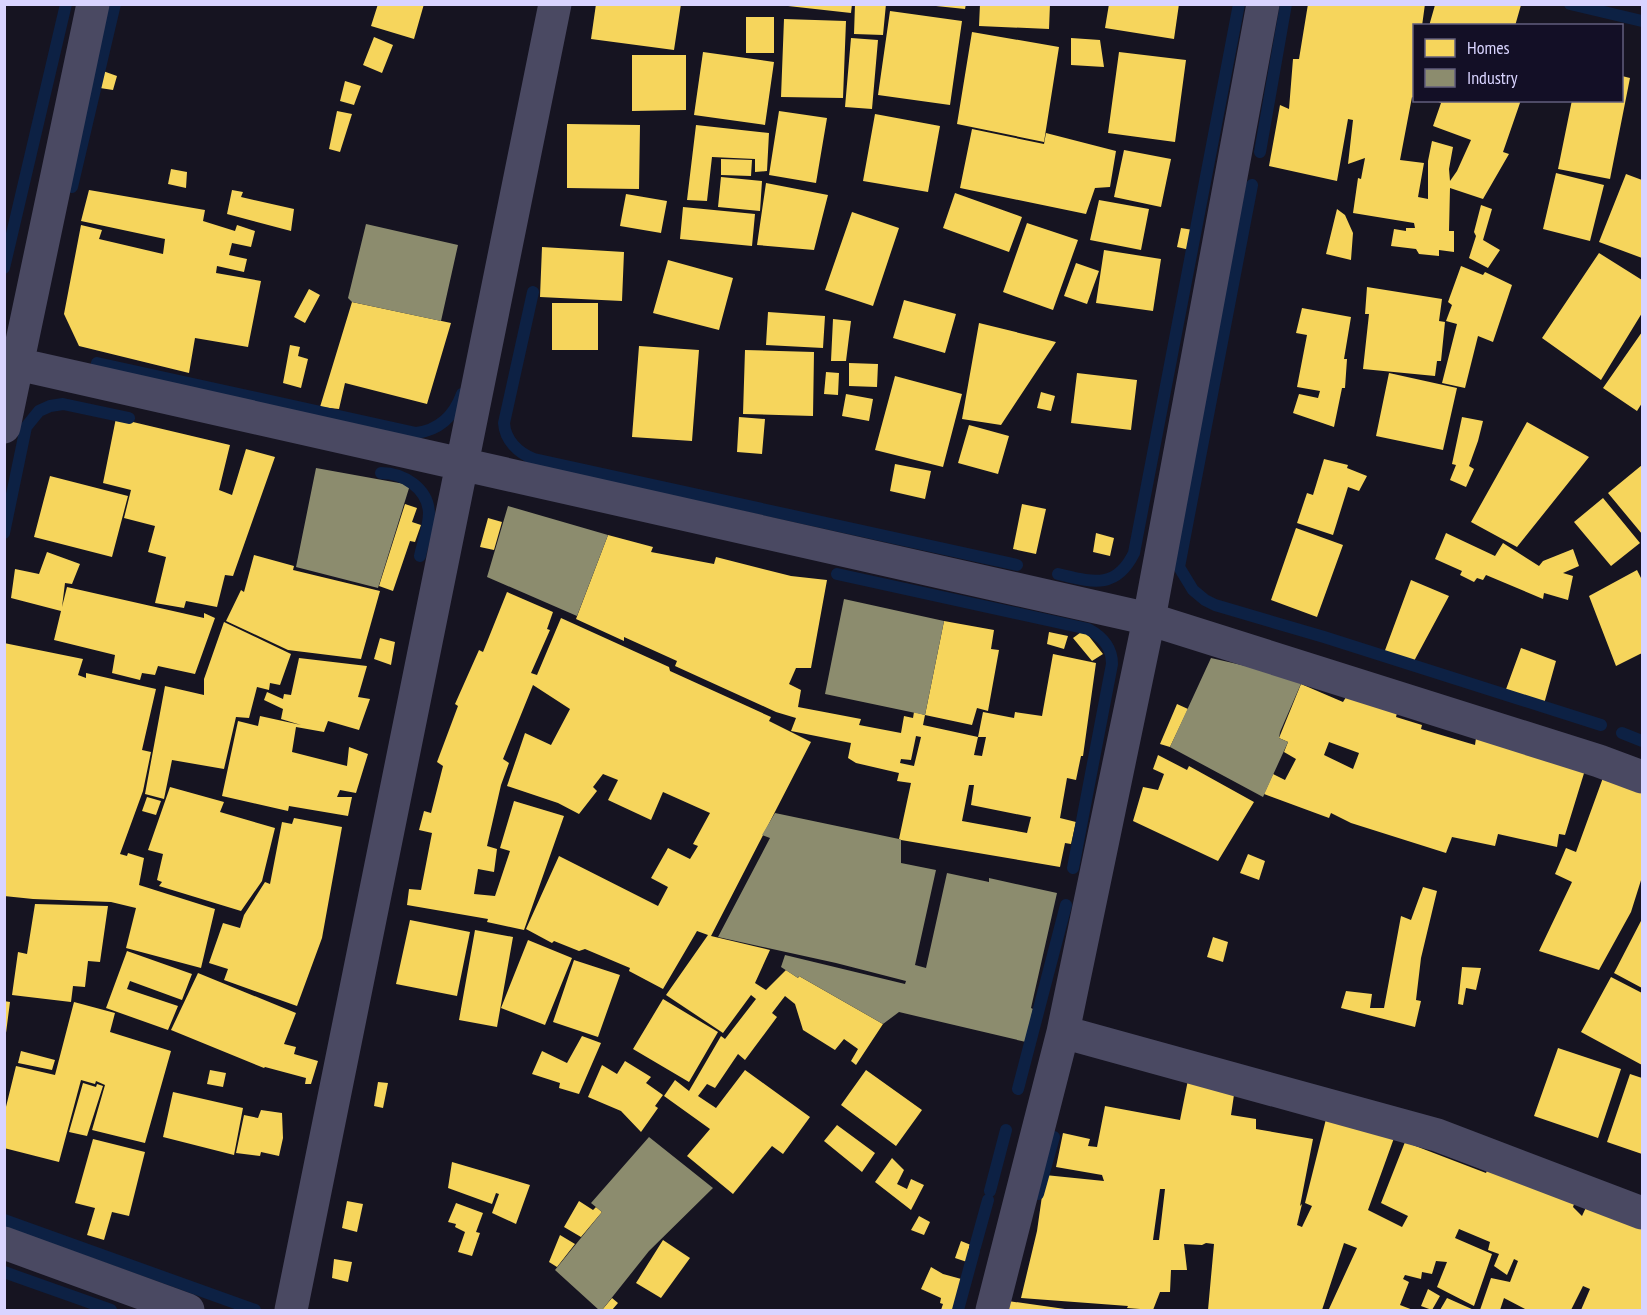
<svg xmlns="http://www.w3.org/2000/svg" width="1647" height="1315" viewBox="0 0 1647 1315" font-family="'PT Sans Narrow',sans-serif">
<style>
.homes{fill:#f6d55c;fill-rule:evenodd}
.industry{fill:#8c8c6e}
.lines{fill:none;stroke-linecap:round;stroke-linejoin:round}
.stream{stroke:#0d2144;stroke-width:12}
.minor{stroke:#4a4962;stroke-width:33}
</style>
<rect width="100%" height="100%" fill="#161421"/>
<path class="homes" d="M378 4H424L414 39 371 26Z
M596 4H681L674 50 591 39Z
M788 4H852L851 13 788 6Z
M855 4H886L883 35 854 34Z
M936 4H966L965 9 936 6Z
M980 4H1050L1049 29 979 26Z
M1109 4H1179L1174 39 1105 28Z
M1308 4H1425L1422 26H1414V98L1412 97 1400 160 1424 163 1418 197 1428 199V161L1432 141 1453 147 1449 169 1450 181 1457 171 1471 140 1433 126 1441 103 1433 100H1521L1503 152 1509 154 1483 199 1450 188 1449 231H1454V252L1439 250V256L1419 254 1416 249 1391 246 1394 229 1406 231V228H1415L1414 223 1353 213 1358 178 1361 179 1365 158 1348 164 1353 120 1348 119 1337 181 1269 166 1280 105 1289 109 1293 59H1299Z
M1435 5H1521L1515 26H1429Z
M890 11 962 21 950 105 878 95Z
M746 17H774V53H746Z
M784 19 846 21 843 98 781 97Z
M972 32 1059 47 1044 142 957 124Z
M374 37 393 45 382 73 363 65Z
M851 38 878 40 872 109 845 107Z
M1071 38 1100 40 1104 67 1071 65Z
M703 52 774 62 765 125 694 115Z
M1119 52 1186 60 1175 142 1108 133Z
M632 55H686V110L632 111Z
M103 71 117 76 113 90 100 88Z
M1622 76 1630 78 1610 179 1558 169 1572 100H1622Z
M345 81 361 86 354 105 340 101Z
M337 111 352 114 340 152 329 149Z
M779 111 827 118 816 183 769 175Z
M875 114 940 126 928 192 863 181Z
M567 124 640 125 639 189 567 188Z
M696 125 769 133 767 171 755 172V159L712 157 707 201 687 200Z
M972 129 1044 144 1046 133 1116 151 1110 187 1095 188 1086 214 960 188Z
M1124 150 1171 159 1161 207 1114 197Z
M721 159 752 160 751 176 721 175Z
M171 169 187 172 186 188 168 184Z
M1556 173 1604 185 1590 241 1543 229Z
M1626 174 1642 180V258L1599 242Z
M721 177 762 181 760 211 718 207Z
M766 183 828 195 814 250 757 245Z
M89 190 205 210 203 221 235 231 237 225 255 231 251 247 232 243 229 255 247 259 244 272 217 266 216 273 261 281 248 347 195 338 189 373 79 346 64 314 81 225 102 230 99 239 163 254 165 239 81 221Z
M232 190 243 192 241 197 294 209 291 231 227 214Z
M955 193 1022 217 1009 252 943 228Z
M626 194 667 201 661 233 620 226Z
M1099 200 1149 209 1141 250 1090 240Z
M1481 205 1492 209 1483 240 1500 250 1488 268 1469 258 1476 236 1474 232Z
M683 207 755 214 752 246 680 239Z
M1337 209 1345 215 1353 233 1351 260 1326 254Z
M852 212 899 228 873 306 825 290Z
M1027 223 1078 240 1053 310 1003 292Z
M1181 228 1193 230 1190 250 1177 247Z
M542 247 624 252 622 301 540 297Z
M1104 250 1161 259 1153 311 1096 303Z
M1599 253 1642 280V313L1601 380 1542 338Z
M668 260 733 278 719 330 653 313Z
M1076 263 1099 271 1087 304 1064 296Z
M1461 266 1483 275 1485 272 1512 285 1493 342 1478 336 1465 388 1442 383 1457 324 1446 321 1452 305 1448 302Z
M1367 287 1442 299 1439 321 1445 322 1441 361H1437L1435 376 1363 369 1369 314H1365Z
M309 289 320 295 305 323 294 317Z
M904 300 956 314 945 353 893 338Z
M352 302 451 323 427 404 345 383 339 409 320 407Z
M552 303H598V350H552Z
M1302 308 1351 317 1344 359H1347L1345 388H1342L1334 427 1293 413 1299 394 1318 398 1320 391 1297 387 1307 335 1296 333Z
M768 312 825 316 823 348 766 345Z
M833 319 851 321 846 361H831Z
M979 323 1056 342 1001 425 962 419Z
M1642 332V403L1637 411 1603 388Z
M290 345 300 347 298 356 308 359 301 388 283 383Z
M639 346 699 350 692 441 632 437Z
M745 350 814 352 813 416 743 414Z
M849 363 878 364 877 387 849 386Z
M826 372 839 373 838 395 824 394Z
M1077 373 1137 380 1131 430 1071 423Z
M1389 373 1457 388 1443 450 1376 436Z
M895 376 962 394 943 467 875 450Z
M1041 392 1055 396 1051 411 1037 408Z
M846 394 873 399 869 421 842 416Z
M739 417 765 419 762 454 737 452Z
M1462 417 1483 421 1478 441 1469 466 1474 469 1466 487 1450 480 1456 465 1452 464Z
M116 418 230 445 219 490 232 495 246 449 275 457 233 576 225 575 217 607 186 601 184 608 155 603 166 557 148 552 155 526 124 518 131 490 103 483Z
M1527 422 1589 457 1517 547 1471 522Z
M969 425 1009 436 998 474 958 463Z
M1324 459 1348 465 1347 468 1367 476 1359 491 1348 487 1333 535 1297 523 1307 493 1313 495Z
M895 464 931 471 925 499 890 491Z
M1642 465V534L1608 493Z
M50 476 128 496 112 557 34 537Z
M1603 498 1640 543 1611 566 1574 522Z
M405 504 417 508 412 522 421 525 415 542 410 541 393 591 379 586Z
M1022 504 1046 509 1036 554 1013 549Z
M488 518 502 522 494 550 480 547Z
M1296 528 1343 545 1317 617 1271 600Z
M1096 533 1114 538 1110 556 1093 552Z
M1446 533 1495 556 1503 543 1539 566 1543 561 1573 549 1579 566 1563 573 1573 576 1568 600 1544 593 1543 599 1486 575 1483 580 1477 578 1474 582 1460 575 1462 571 1435 559Z
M608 535 653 547 651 552 714 564 716 557 791 576 827 580 811 668H796L789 684 801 690 798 707 861 719 859 725 901 733 904 716 913 718 914 712 925 715 944 621 994 630 991 649 999 650 988 711 977 708 972 725 925 715 923 725 978 737 974 755 982 756 986 737H978L983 712 1014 718 1015 712 1042 716 1053 654 1096 663 1083 756H1081L1076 780 1067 778 1060 818 1076 822 1071 844 1065 843 1060 867 901 840 899 839 911 783 897 781 899 773 856 763 848 758 851 743 791 731 796 718 776 712 675 666 677 661 624 637V641L576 619ZM916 736 921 737 914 766 900 763 901 759 911 760ZM969 785H974L971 805 1031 817 1027 833 962 821Z
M47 552 80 564 72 584 65 583 62 607 67 587 204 618V613L215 618 195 674 158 666 155 675 142 673 140 680 112 673 115 655 54 640 61 611 11 598 15 569 39 574Z
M254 555 294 566 293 570 380 591 361 659 288 650 226 621 241 590 244 592Z
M1637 570 1642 580V653L1616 666 1589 596Z
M1411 580 1449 596 1413 663 1384 653Z
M507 592 553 612 547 629 550 630 531 673 537 675 561 618 669 667 670 671 771 717 769 721 811 742 711 936 770 950 755 983 766 990 786 970 798 978 799 976 883 1024 856 1065 851 1061 858 1049 844 1039 835 1050 803 1030 795 1004 785 996 772 1013 777 1017 745 1060 738 1054 715 1088 707 1084 698 1096 716 1108 745 1070 810 1117 783 1154 772 1146 733 1194 687 1156 710 1129 664 1096 675 1080 689 1091 721 1036 725 1039 756 999 751 995 723 1033 666 995 708 935 697 931 663 989 629 971 630 968 585 949 579 951 554 941 552 943 526 929 559 856 658 906 668 887 651 878 668 848 690 859 698 846 693 844 710 813 663 792 651 820 608 800 618 780 603 774 593 787 597 791 579 814 558 803 507 786 525 733 551 745 570 709 533 685 503 759 509 763 501 785 487 846 497 849 494 872 478 869 474 894 495 896 510 851 500 848 514 801 564 816 524 930 487 922 488 919 407 905 409 889 421 890 432 833 419 830 424 811 431 813 443 766 437 762 458 706 455 704 479 650 483 652Z
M224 622 291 654 280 685 270 683 269 690 257 687 249 718 236 717 224 769 172 760 164 799 145 794 165 686 204 695V679Z
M1084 630 1103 654 1092 661 1073 638Z
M1049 632 1068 636 1064 649 1047 644Z
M380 638 395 642 391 665 374 659Z
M4 643 83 659 78 675 86 678V673L156 689 142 750 151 752 143 791 120 854 127 856 128 853 144 858 139 885 215 909 201 968 126 948 136 908 111 902 33 899 4 896Z
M1521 648 1556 661 1544 704 1505 692Z
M299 658 367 666 358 697 370 699 359 730 328 721 324 732 296 727 292 752 347 766 349 747 368 754 356 793 340 790 337 797H352L348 816 289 806 288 811 222 796 238 721 258 726 260 716 301 725 281 719 283 709 264 700 267 692 283 699 284 694 291 695Z
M1301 684 1343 702 1348 694 1398 709 1396 717 1422 725 1421 729 1475 745 1476 738 1585 770 1565 835 1559 834 1557 847 1498 834 1495 846 1452 837 1446 853 1351 823 1331 813 1329 818 1264 794 1273 774 1285 780 1296 759 1284 752 1288 742 1279 738ZM1329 742 1359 753 1353 769 1324 755Z
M1177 704 1188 709 1170 747 1160 744Z
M1158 755 1187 770 1189 766 1254 802 1218 861 1133 821 1143 787 1158 790 1164 774 1153 769Z
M1604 775 1642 789V877L1631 912 1599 970 1539 951 1572 882 1555 874 1566 848 1576 852Z
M170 787 224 802 220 812 275 828 262 881 241 911 159 886 162 882 157 880 163 854 148 850Z
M147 797 161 801 156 815 142 811Z
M294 818 342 827 322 938 297 1006 224 980 228 969 209 963 223 923 240 928 244 915 265 882 270 884 282 822 292 824Z
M1248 854 1265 861 1259 880 1240 873Z
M1423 887 1437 891 1421 958 1416 1000 1421 1001 1415 1027 1341 1008 1346 991 1372 994 1370 1008H1384L1401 916 1411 920Z
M35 904 108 906 100 962 88 961 85 987 73 986 71 1002 12 995 18 952 27 954Z
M1642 919V988L1614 973Z
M410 920 470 932 457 996 396 984Z
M475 930 513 937 497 1027 459 1020Z
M1213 937 1228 942 1223 962 1207 957Z
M528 940 572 958 545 1025 501 1008Z
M127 951 192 974 182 1000 130 981 127 989 178 1006 168 1030 106 1008Z
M574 960 620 975 598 1037 553 1022Z
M1462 967 1481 968 1476 990 1466 988 1463 1005 1458 1004Z
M198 973 296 1013 284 1044 296 1047 294 1054 318 1061 311 1084H305L306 1078 265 1067 264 1068 171 1030Z
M1611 977 1642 993V1065L1581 1032Z
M663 999 718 1032 689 1082 633 1049Z
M4 1001 10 1002 6 1033H4Z
M74 1002 115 1013 110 1032 171 1051 145 1143 92 1130 105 1085 96 1081 95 1084 81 1080 59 1162 4 1148V1115L16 1066 55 1075Z
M582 1036 601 1043 579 1094 559 1088 560 1083 532 1074 542 1051 567 1063Z
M1558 1048 1621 1069 1598 1138 1534 1116Z
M21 1051 55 1060 52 1070 18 1063Z
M625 1061 651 1077 646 1083 663 1095 655 1106 658 1108 641 1132 621 1111 588 1097 602 1065 617 1074Z
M210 1070 226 1073 223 1087 207 1084Z
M866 1070 922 1110 896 1146 841 1105Z
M1630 1074 1642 1078V1154L1607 1142Z
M1188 1080 1235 1088 1231 1115 1256 1119V1129L1313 1139 1300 1206 1302 1204 1297 1225 1302 1227 1312 1206 1305 1203 1327 1115 1394 1138 1368 1210 1402 1227 1408 1216 1381 1203 1405 1142 1486 1173 1490 1164 1575 1201 1573 1207 1582 1216 1589 1201 1642 1224V1310H1581L1590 1289 1583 1286 1571 1310H1527L1504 1298 1500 1310H1480L1491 1278 1510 1282 1518 1261 1514 1259 1507 1275 1494 1266 1499 1254 1488 1250 1490 1242 1459 1229 1455 1238 1492 1254 1474 1306 1437 1287 1447 1262 1436 1261 1432 1274 1422 1272 1421 1279 1405 1275 1403 1279 1409 1282 1400 1305 1413 1310H1332L1329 1309 1357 1248 1344 1243 1322 1310H1208L1214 1244 1206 1243 1202 1245 1184 1244 1187 1270H1171L1170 1292H1160L1153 1310 1127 1308 1128 1306 1021 1298 1037 1231 1045 1175 1104 1181 1102 1175 1056 1167 1063 1133 1090 1139 1088 1146 1097 1147 1105 1106 1180 1120ZM1160 1189H1165L1159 1240H1153Z
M378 1082 388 1083 383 1108 374 1106Z
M83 1083 96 1087 97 1084 103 1086 87 1136 69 1132Z
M173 1092 243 1108 234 1155 163 1137Z
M261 1110 282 1113 283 1138 279 1156 261 1152 260 1156 236 1153 244 1115 258 1118Z
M837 1125 875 1153 862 1172 824 1141Z
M93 1139 145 1152 129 1216 112 1212 104 1240 87 1235 95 1208 75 1203Z
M892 1158 904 1170 897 1184 907 1189 911 1179 924 1185 911 1210 875 1182Z
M452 1162 530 1185 516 1224 492 1213 499 1194 496 1193 492 1204 448 1188Z
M347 1201 363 1204 357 1232 342 1228Z
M579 1201 593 1210 596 1207 602 1212 581 1237 564 1227Z
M456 1203 483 1213 476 1232 480 1233 472 1256 458 1252 465 1232 455 1227 456 1224 448 1222Z
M919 1216 930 1222 924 1235 911 1230Z
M560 1235 575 1244 557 1267 549 1262Z
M663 1240 690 1258 661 1298 636 1283Z
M961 1241 976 1247 970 1263 955 1258Z
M334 1259 352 1262 348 1282 332 1278Z
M931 1267 943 1274 965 1280 955 1310H941L943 1304 940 1303 941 1298 921 1289Z
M1428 1289 1440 1296 1432 1310 1421 1306Z
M612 1298 618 1303 612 1310H602Z
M1447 1298 1474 1310H1440Z
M1008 1301 1065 1309V1310H1007Z"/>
<path class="industry" d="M366 224 458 245 441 321 352 302 348 298Z
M316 468 410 485 378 588 296 567Z
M508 506 608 535 577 616 487 577Z
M844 599 944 621 925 715 825 694Z
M1211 658 1303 679 1280 732 1279 738 1288 742 1263 797 1170 747Z
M775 813 899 839 901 840V863L936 870 915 965 926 968 947 873 989 882V878L1057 893 1031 1008 1033 1009 1026 1042 899 1012 883 1024 799 976 798 978 781 967 785 955 905 984 906 981 836 963 718 937 770 838 762 835Z
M649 1137 713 1188 649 1251 602 1310H599L555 1270 602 1212 591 1203Z"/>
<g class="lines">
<path class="stream" d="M1570 4 1642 21
M1260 152 1286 4
M1252 185 1179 567 1193 590 1205 600 1215 605 1324 637 1601 725
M72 187 115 4
M4 268 66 4
M533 292 504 423C505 440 518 453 534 459L1017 565
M97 363 416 433C440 430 454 416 462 394
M381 473C403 473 428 488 429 513 429 526 423 542 420 556
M4 533 26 427 39 411 50 406 63 404 129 418
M837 574 1088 629C1103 637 1112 647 1112 664L1073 868
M1058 574C1092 582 1116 590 1134 553L1239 4
M1622 733 1642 741
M1018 1089 1066 905
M990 1191 1006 1130
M1038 1194 1054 1137
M4 1220 255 1310
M975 1247 988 1200
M4 1272 111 1310
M958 1310 974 1251"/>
<path class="minor" d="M4 361 1149 619 1599 761 1642 777
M4 427 93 4
M1063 1032 1437 1135 1642 1213
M4 1243 188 1310
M291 1310 555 4
M992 1310 1063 1032 1149 619 1263 4"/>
</g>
<rect width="1647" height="1315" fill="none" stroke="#d9d4ff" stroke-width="12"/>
<rect x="1413" y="24" width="210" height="78" fill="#130f26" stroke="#625e7d" stroke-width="1.5"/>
<rect x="1425" y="39" width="30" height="18" fill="#f6d55c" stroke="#625e7d" stroke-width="1.5"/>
<text x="1467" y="54" font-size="18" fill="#d9d4ff">Homes</text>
<rect x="1425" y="69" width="30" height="18" fill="#8c8c6e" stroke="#625e7d" stroke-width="1.5"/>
<text x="1467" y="84" font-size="18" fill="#d9d4ff">Industry</text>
</svg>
